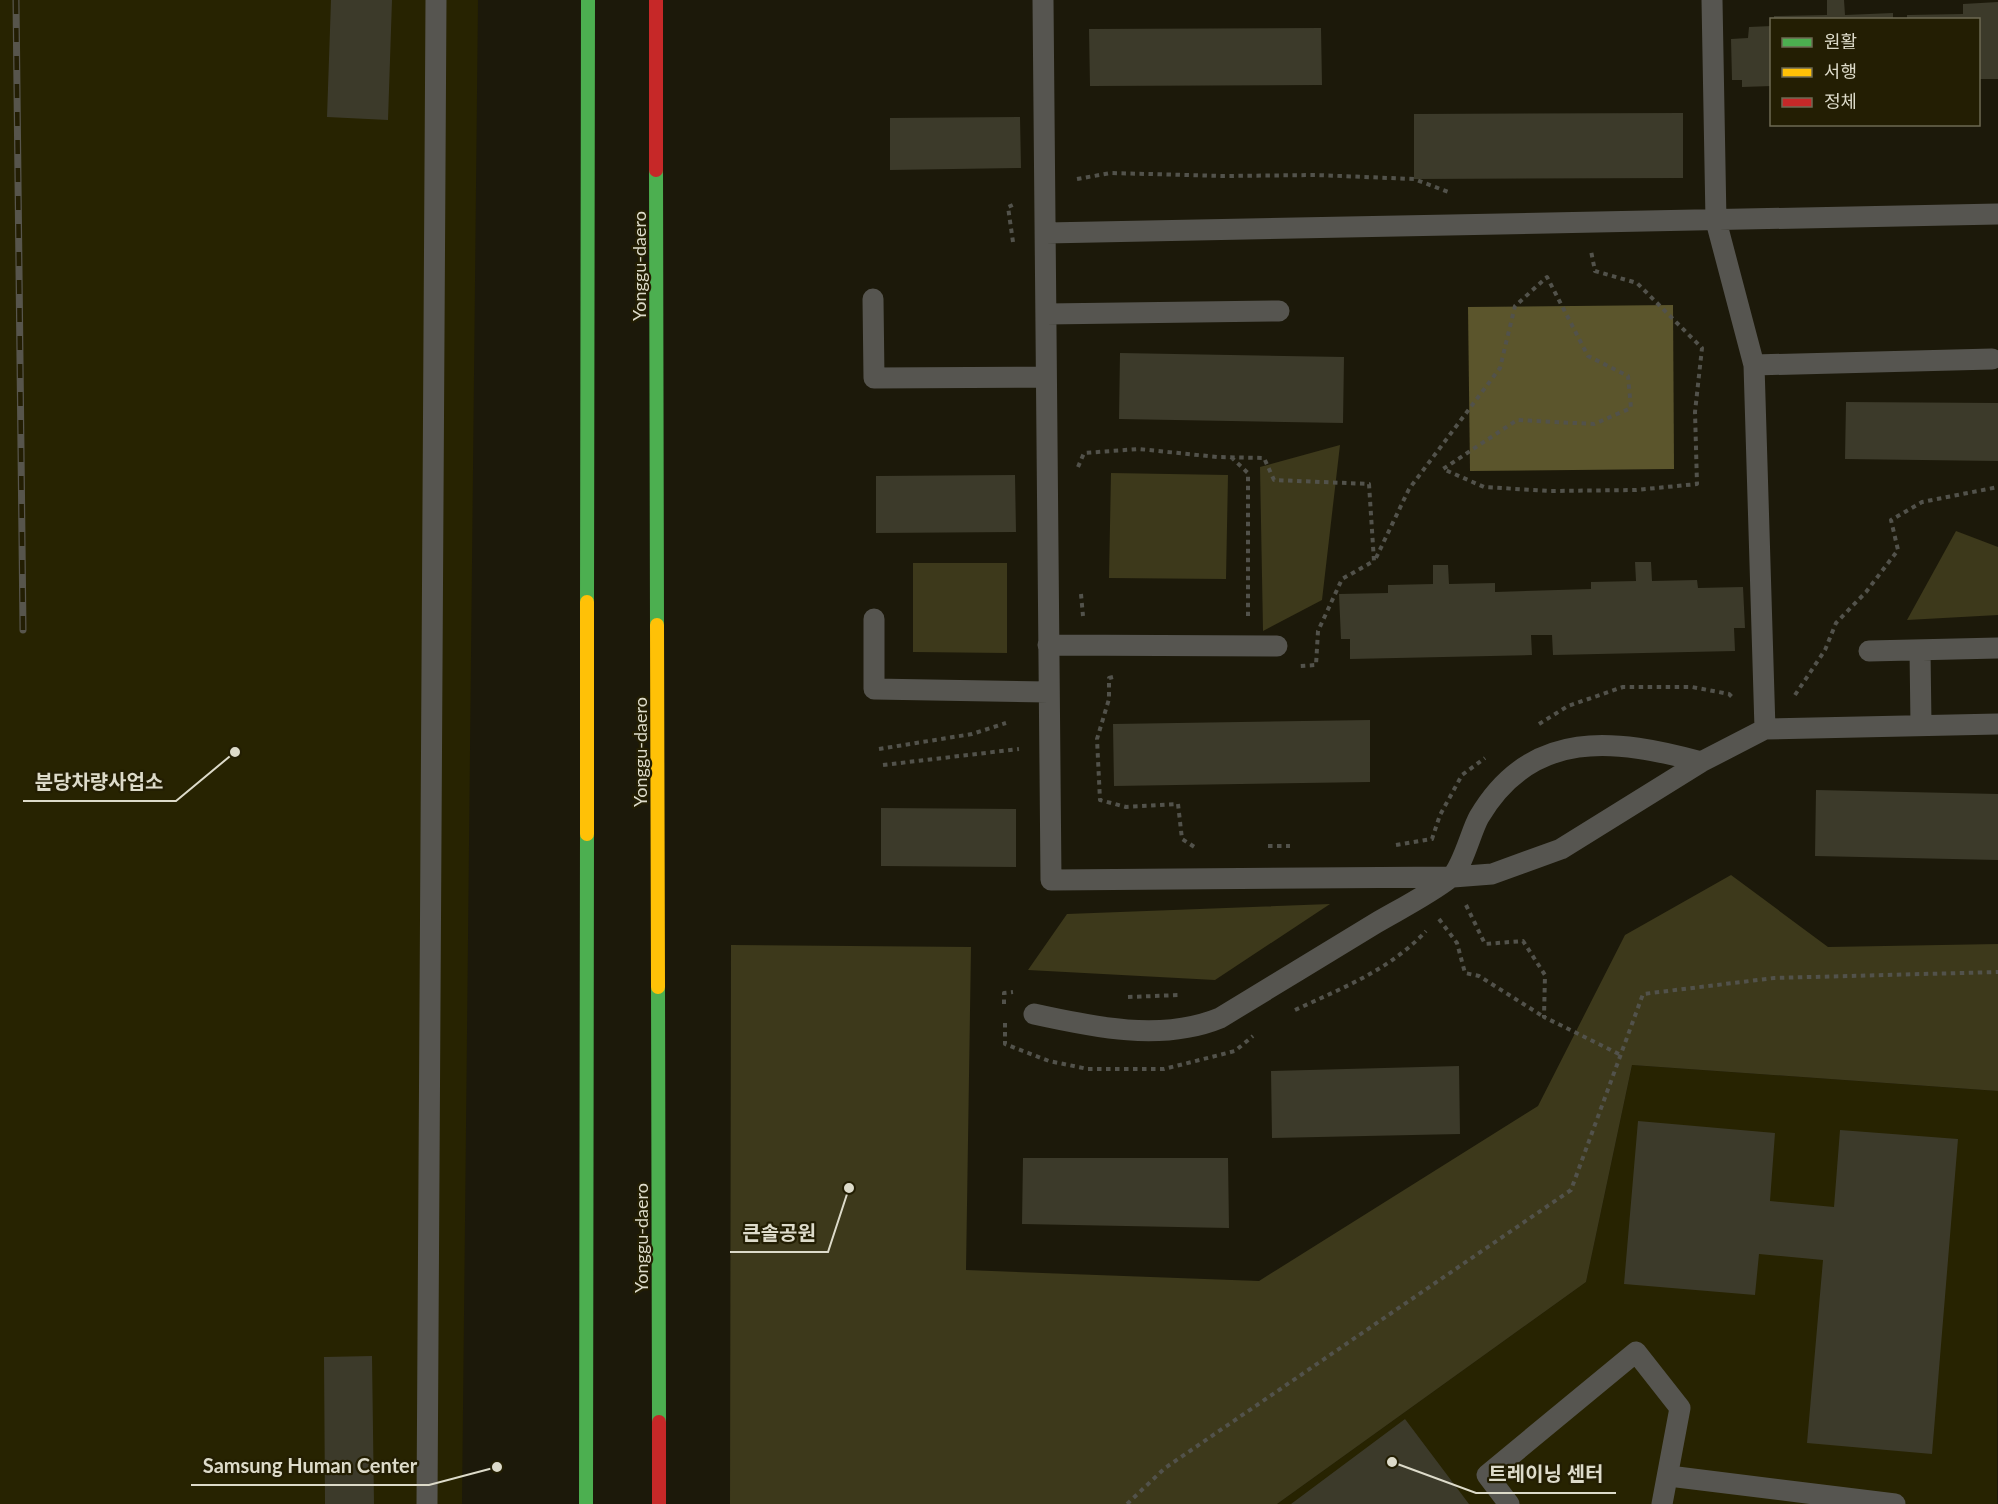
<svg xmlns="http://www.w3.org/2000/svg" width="1998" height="1504" viewBox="0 0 1998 1504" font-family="Lato,'Noto Sans KR',sans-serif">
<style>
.built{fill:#272301}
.green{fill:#3d391b}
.water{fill:#5b552c}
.building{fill:#3c3a2a}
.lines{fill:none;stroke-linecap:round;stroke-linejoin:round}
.path{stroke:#52524b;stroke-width:4;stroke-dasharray:4.5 4.5;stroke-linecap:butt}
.lane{stroke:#565550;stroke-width:21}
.fast{stroke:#4caf50;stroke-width:14}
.slow{stroke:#ffc107;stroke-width:14}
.jam{stroke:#c62828;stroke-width:14}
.rail-casing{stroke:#57554c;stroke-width:7}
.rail{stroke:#231e03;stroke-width:4.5;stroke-dasharray:14;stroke-linecap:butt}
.labels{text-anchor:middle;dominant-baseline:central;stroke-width:4.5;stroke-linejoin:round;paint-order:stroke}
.street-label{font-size:18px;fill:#dddbca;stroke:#231e03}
.leader{fill:none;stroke:#dddbca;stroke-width:2}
.callout-dot{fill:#dddbca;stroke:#231e03;stroke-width:2}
.callout-label{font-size:20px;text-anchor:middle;font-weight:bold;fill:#dddbca;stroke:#231e03;stroke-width:4.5;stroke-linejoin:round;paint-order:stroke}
</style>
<rect width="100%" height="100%" fill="#1c190a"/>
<path class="built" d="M0 0H478L462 1504H0Z
M1632 1065 1998 1091 1997 1504H1277L1586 1282Z"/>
<path class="green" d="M1340 445 1322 600 1263 631 1260 467Z
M1111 473 1228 475 1226 579 1109 578Z
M1956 531 1998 547V615L1907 620Z
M913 563H1007V653L913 652Z
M1731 875 1828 947 1998 944V1091L1632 1065 1586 1282 1277 1504H730L731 945 971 947 966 1270 1259 1281 1538 1106 1625 935Z
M1330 904 1215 980 1028 970 1067 914Z"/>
<path class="water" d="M1673 305 1674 469 1470 471 1468 307Z"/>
<path class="building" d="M331 0H392L388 120 327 117Z
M1827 0H1844L1845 15 1893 13V20H1774V16L1827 15Z
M1998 2V79H1978V20H1907V15L1963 14V4Z
M1772 26V86L1742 87V80H1732L1731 39 1748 38 1749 27Z
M1321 28 1322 85 1090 86 1089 29Z
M1683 113V178L1414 179V114Z
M1020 117 1021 168 890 170V118Z
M1120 353 1344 357 1343 423 1119 419Z
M1846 402 1998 403V461L1845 459Z
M1015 475 1016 532 876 533V476Z
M1635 562H1651L1652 581 1697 580 1698 588 1743 587 1745 628H1734L1735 651 1553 655 1552 635H1531L1532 655 1350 659V639H1341L1339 594 1388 593V585L1433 584V565H1448L1449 584 1495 583V592L1591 589V582L1636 581Z
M1370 720V782L1114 786 1113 724Z
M1816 790 1998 794V860L1815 856Z
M881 808 1016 809V867L881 866Z
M1459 1066 1460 1134 1272 1138 1271 1071Z
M1638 1121 1775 1133 1770 1201 1834 1207 1840 1130 1958 1139 1932 1454 1807 1443 1823 1260 1759 1254 1755 1295 1624 1284Z
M1023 1158H1228L1229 1228 1022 1224Z
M372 1356 374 1504H325L324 1357Z
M1405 1419 1469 1504H1291Z"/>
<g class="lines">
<path class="path" d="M1077 179 1111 173 1223 176 1316 175 1414 179 1451 193
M1013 242 1008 207 1015 204
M1231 457 1248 473V616
M1078 467 1084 453 1139 449 1217 457 1264 458 1274 480 1369 484 1374 561 1342 579 1318 631 1316 665 1300 666
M1376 558 1409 489 1500 368 1515 306 1547 277 1588 356 1628 376 1631 408 1594 424 1517 420 1443 469 1484 487 1550 491 1636 490 1697 484 1695 412 1702 348 1637 283 1595 271 1591 251
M1081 594 1083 616
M1113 677 1109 678V699L1097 739 1100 800 1126 807 1178 804 1182 839 1196 848
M1795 695 1825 650 1836 623 1866 592 1898 550 1891 520 1922 502 1998 487
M1539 724 1568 706 1623 687H1692L1729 694 1734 699
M879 749 972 734 1006 723
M883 765 1019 749
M1396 845 1432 839 1440 815 1462 775 1485 758
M1268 846H1290
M1466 905 1485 944 1523 941 1545 975 1544 1017 1621 1055
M1439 919 1457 943 1465 973 1479 976 1544 1017
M1128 997 1180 995
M1004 1004V993L1013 992
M1295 1010C1342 988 1390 970 1426 931
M1005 1023V1044L1049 1061 1088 1069H1164L1235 1051 1253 1036
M1127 1504 1165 1468 1571 1190 1643 994 1774 978 1998 972"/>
<path class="lane" d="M1043 0 1051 880 1453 877 1492 874 1561 849 1701 762 1765 729 1754 365 1716 221 1712 0
M1046 233 1998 214
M873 299 874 378 1045 377
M1046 314 1279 311
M1754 365 1992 359
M874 619V689L1048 692
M1048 645 1277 646
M1920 650 1921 725
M1869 651 1998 648
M1765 729 1998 724
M1034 1014C1093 1027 1162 1042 1220 1018 1272 986 1324 955 1376 923 1400 909 1428 895 1450 878 1462 869 1471 831 1479 817 1532 727 1616 739 1701 762
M1669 1476 1895 1504
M427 1504 436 0
M1509 1504 1487 1475 1636 1352 1680 1408 1662 1504"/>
<path class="fast" d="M656 170 657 625
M587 602 588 0
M658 987 659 1422
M586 1504 587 834"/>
<path class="slow" d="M657 625 658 987
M587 834V602"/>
<path class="jam" d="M656 0V170
M659 1422V1504"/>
<defs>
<path id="rail" d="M16 0 23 630"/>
</defs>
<use href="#rail" class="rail-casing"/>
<use href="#rail" class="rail"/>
</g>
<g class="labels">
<g class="street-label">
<text transform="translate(639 266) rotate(-90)">Yonggu-daero</text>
<text transform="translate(640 752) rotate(-90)">Yonggu-daero</text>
<text transform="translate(641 1238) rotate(-90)">Yonggu-daero</text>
</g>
</g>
<path class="leader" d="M235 752L176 801H23M849 1188L828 1252H730M497 1467L429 1485H191M1392 1462L1476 1493H1616"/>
<g class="callout-dot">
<circle cx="235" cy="752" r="6"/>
<circle cx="849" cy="1188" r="6"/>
<circle cx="497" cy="1467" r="6"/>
<circle cx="1392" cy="1462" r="6"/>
</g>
<g class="callout-label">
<text x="99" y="789">분당차량사업소</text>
<text x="779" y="1240">큰솔공원</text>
<text x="310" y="1473">Samsung Human Center</text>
<text x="1546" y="1481">트레이닝 센터</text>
</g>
<rect x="1770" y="18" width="210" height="108" fill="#231e03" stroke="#6d6a53" stroke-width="1.5"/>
<rect x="1782" y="38" width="30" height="9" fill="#4caf50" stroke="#6d6a53" stroke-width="1.5"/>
<text x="1824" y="48" font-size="18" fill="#dddbca">원활</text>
<rect x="1782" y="68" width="30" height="9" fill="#ffc107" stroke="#6d6a53" stroke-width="1.5"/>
<text x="1824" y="78" font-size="18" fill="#dddbca">서행</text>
<rect x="1782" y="98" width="30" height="9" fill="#c62828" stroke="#6d6a53" stroke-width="1.5"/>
<text x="1824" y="108" font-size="18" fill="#dddbca">정체</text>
</svg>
